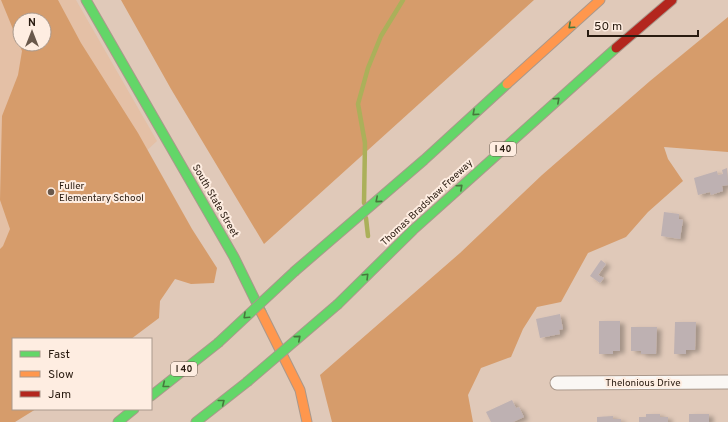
<svg xmlns="http://www.w3.org/2000/svg" width="728" height="422" viewBox="0 0 728 422" font-family="Overpass,sans-serif">
<style>
.built{fill:#e4c0a6;fill-rule:evenodd}
.forest{fill:#d69c6b;fill-rule:evenodd}
.lines{fill:none;stroke-linecap:round;stroke-linejoin:round}
.stream{stroke:#abb05a;stroke-width:4.5}
.building{fill:#beb1b2;filter:url(#shadow)}
.street-casing{stroke:#aa988b;stroke-width:15}
.fast-casing{stroke:#aa988b;stroke-width:11}
.slow-casing{stroke:#aa988b;stroke-width:11}
.jam-casing{stroke:#aa988b;stroke-width:11}
.street{stroke:#faf7f4;stroke-width:13}
.fast{stroke:#63d668;stroke-width:9}
.slow{stroke:#ff974d;stroke-width:9}
.jam{stroke:#b3261e;stroke-width:9}
.fast-bridge-casing{stroke:#aa988b;stroke-width:11;stroke-linecap:butt}
.fast-bridge{stroke:#63d668;stroke-width:9}
.oneway{stroke:#46783c}
.poi-dot{fill:#69584b;stroke:#feede1;stroke-width:1.5}
.labels{text-anchor:middle;dominant-baseline:central;stroke-width:4;stroke-linejoin:round;paint-order:stroke}
.shield{fill:#feede1;stroke:#695a4f;stroke-width:1}
.shield-label{font-size:9px;font-weight:bold;fill:#291b10}
.poi-label{font-size:10px;fill:#291b10;stroke:#feede1;text-anchor:start}
.street-label{font-size:10px;fill:#291b10;stroke:#feede1}
</style>
<defs>
<filter id="shadow"><feDropShadow dx="4.5" dy="2.5" stdDeviation="2" flood-color="#0004"/></filter>
</defs>
<rect width="100%" height="100%" fill="#e0c9b9"/>
<path class="built" d="M0 0H76L157 141 48 242 0 284ZM20 20H44V44H20Z"/>
<path class="forest" d="M1 0H58L81 43 138 133 192 229 217 268 214 283 191 284 175 279 160 301 159 318 131 339H13V409H36L15 422H0V249L3 246 10 229 0 200 2 116 18 75 22 51ZM20 20H44V44H20Z
M121 0H534L264 244 171 89Z
M728 17V152L664 147 668 159 683 181 648 212 626 237 588 253 561 302 537 307 523 329 511 357 481 368 468 395 473 422H332L320 375 460 253 542 175 650 81Z"/>
<g class="lines">
<path class="stream" d="M364 203 365 143 358 104 368 68 381 36 403 0
M366 218 368 236"/>
</g>
<path class="building" d="M727 168 728 185 722 186 723 191 711 195 710 192 698 195 694 178 717 171 718 175 723 174 722 170Z
M664 212 679 214V219L683 220 680 239 661 236Z
M601 260 606 264 598 275 604 278 600 283 590 276Z
M560 314 563 329 559 330 560 334 540 338 536 319Z
M599 321H620V351H613V354H599Z
M675 322H696L695 350H686V354H674Z
M631 327H657L656 354H641V351H631Z
M512 400 516 408 519 407 524 417 513 422H491L486 412Z
M646 414H660V417H668V422H639V417H646Z
M689 414H709V422H689Z
M613 416V419H621V422H597V417Z"/>
<g class="lines">
<defs>
<path id="street" d="M557 383 728 382"/>
<path id="fast" d="M86 0 234 257 261 312
M295 271 424 160 507 84
M338 304 413 230 616 48
M151 396 218 343
M118 422 134 409
M196 422 247 382"/>
<path id="slow" d="M507 84 600 0
M261 312 300 390 307 422"/>
<path id="jam" d="M616 48 672 0"/>
</defs>
<use href="#street" class="street-casing"/>
<use href="#fast" class="fast-casing"/>
<use href="#slow" class="slow-casing"/>
<use href="#jam" class="jam-casing"/>
<use href="#street" class="street"/>
<use href="#fast" class="fast"/>
<use href="#slow" class="slow"/>
<use href="#jam" class="jam"/>
<defs>
<path id="fast-bridge" d="M218 343 295 271
M247 382 338 304"/>
</defs>
<use href="#fast-bridge" class="fast-bridge-casing"/>
<use href="#fast-bridge" class="fast-bridge"/>
</g>
<defs><path id="oneway-chevron" d="M-2-3.5L2.5 0L-2 3.5" fill="none" stroke-width="1.6" stroke-linecap="round" stroke-linejoin="round"/></defs>
<g class="oneway">
<use href="#oneway-chevron" transform="translate(571 26) rotate(138)"/>
<use href="#oneway-chevron" transform="translate(557 100) rotate(-42)"/>
<use href="#oneway-chevron" transform="translate(475 113) rotate(138)"/>
<use href="#oneway-chevron" transform="translate(460 187) rotate(-42)"/>
<use href="#oneway-chevron" transform="translate(378 200) rotate(139)"/>
<use href="#oneway-chevron" transform="translate(366 276) rotate(-45)"/>
<use href="#oneway-chevron" transform="translate(246 316) rotate(137)"/>
<use href="#oneway-chevron" transform="translate(298 338) rotate(-41)"/>
<use href="#oneway-chevron" transform="translate(165 385) rotate(141)"/>
<use href="#oneway-chevron" transform="translate(222 402) rotate(-38)"/>
</g>
<circle class="poi-dot" cx="51" cy="192" r="4"/>
<g class="labels">
<g class="shield">
<rect x="490" y="142" width="26" height="14" rx="3"/>
<rect x="171" y="362" width="26" height="14" rx="3"/>
</g>
<g class="shield-label">
<text x="503" y="149">I 40</text>
<text x="184" y="369">I 40</text>
</g>
<g class="poi-label">
<text x="59" y="186">Fuller<tspan x="59" dy="12">Elementary School</tspan></text>
</g>
<g class="street-label">
<text transform="translate(215 201) rotate(60)">South State Street</text>
<text transform="translate(427 203) rotate(-43)">Thomas Bradshaw Freeway</text>
<text x="643" y="383">Thelonious Drive</text>
</g>
</g>
<rect x="12" y="338" width="140" height="72" fill="#feede1" stroke="#a9998d"/>
<rect x="20" y="351" width="20" height="6" fill="#63d668" stroke="#a9998d"/>
<text x="48" y="358" font-size="12" fill="#291b10">Fast</text>
<rect x="20" y="371" width="20" height="6" fill="#ff974d" stroke="#a9998d"/>
<text x="48" y="378" font-size="12" fill="#291b10">Slow</text>
<rect x="20" y="391" width="20" height="6" fill="#b3261e" stroke="#a9998d"/>
<text x="48" y="398" font-size="12" fill="#291b10">Jam</text>
<g transform="translate(32 32)"><circle r="19" fill="#feede1" stroke="#a9998d"/>
<path d="M0-3L7 15L0 10L-7 15Z" fill="#69584b"/>
<text y="-6" font-size="11" font-weight="bold" text-anchor="middle" fill="#291b10">N</text>
</g>
<path d="M588 30v6h110v-6" fill="none" stroke="#291b10" stroke-width="2"/>
<text x="594" y="30" font-size="12" fill="#291b10" stroke="#feede1" stroke-width="3" paint-order="stroke">50 m</text>
</svg>
